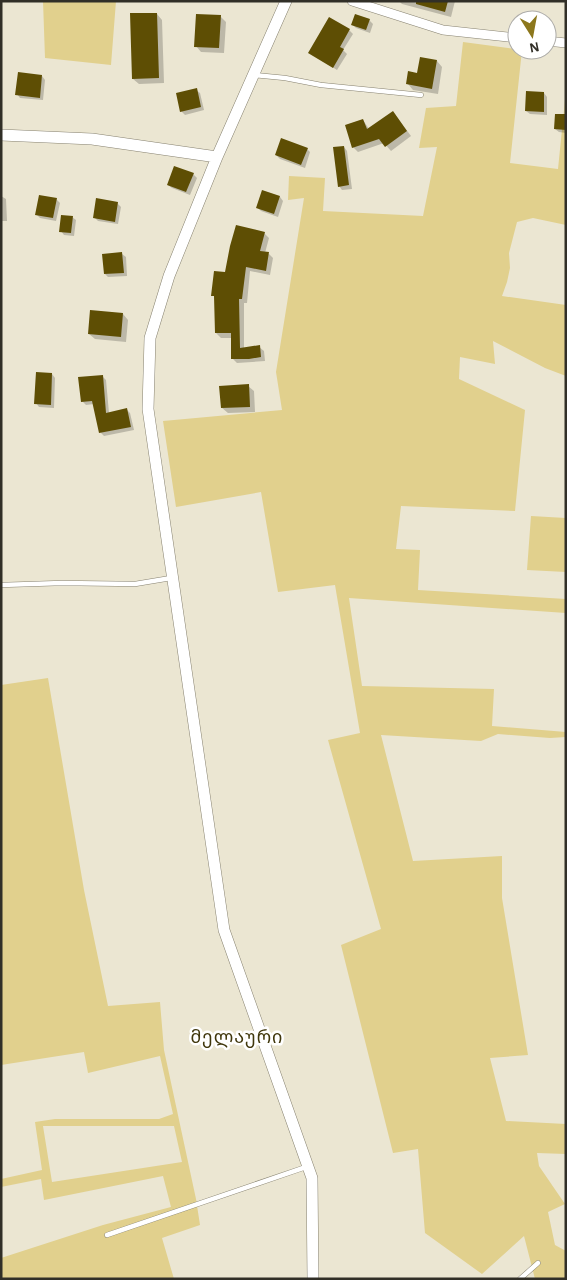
<svg xmlns="http://www.w3.org/2000/svg" width="567" height="1280" viewBox="0 0 567 1280" font-family="'Alegreya Sans','Noto Sans Georgian',sans-serif">
<style>
.green{fill:#e1d08d;fill-rule:evenodd}
.shadow{fill:#0003}
.building{fill:#5e4e04}
.lines{fill:none;stroke-linecap:round;stroke-linejoin:round}
.service-casing{stroke:#878270;stroke-width:5.5}
.minor-casing{stroke:#878270;stroke-width:10}
.tertiary-casing{stroke:#878270;stroke-width:12}
.service{stroke:#fff;stroke-width:4.5}
.minor{stroke:#fff;stroke-width:9}
.tertiary{stroke:#fff;stroke-width:11}
.labels{text-anchor:middle;dominant-baseline:central;stroke-width:5;stroke-linejoin:round;paint-order:stroke}
.quarter-label{font-size:18px;letter-spacing:1px;fill:#40370c;stroke:#fff}
</style>
<rect width="100%" height="100%" fill="#ebe6d2"/>
<path class="green" d="M43 1H116L111 65 45 58Z
M463 42 522 50 510 163 558 169 566 90V225L533 218 517 222 509 253 510 268 507 282 502 296 566 305V376L545 368 493 341 495 364 460 357 459 379 525 410 515 511 401 506 396 549 420 550 418 590 566 599V613L349 598 362 686 494 689 492 726 566 732V737L550 738 498 734 481 741 381 735 413 861 502 856V898L528 1055 490 1058 506 1121 566 1124V1154L537 1153 539 1166 565 1204 548 1212 555 1245 566 1251V1279H535L524 1236 482 1274 425 1233 418 1149 393 1153 341 945 381 929 328 740 360 733 335 585 278 592 261 492 176 507 163 421 282 410 276 372 304 198 288 200 289 176 325 178 323 211 423 216 437 147 419 148 426 108 456 106Z
M531 516 566 518V572L527 570Z
M48 678 84 890 108 1006 160 1002 164 1050 196 1199 200 1225 162 1238 174 1279H1V1258L103 1225 171 1207 163 1176 44 1200 41 1179 1 1187V1179L42 1170 35 1122 55 1119H159L173 1114 160 1056 88 1073 84 1052 1 1065V685ZM43 1126H174L182 1162 52 1182Z"/>
<path class="shadow" d="M399 1H455L451 17 402 4Z
M157 14 162 20 164 83 139 84 133 79Z
M220 16 226 22 224 53 201 52 196 46Z
M369 20 373 24 370 33 356 28 353 25Z
M349 30 353 34 343 50 347 54 337 70 310 53Z
M421 58 437 61 442 67 438 94 413 90 408 84 418 74Z
M42 76 45 80 43 100 20 98 17 94Z
M196 90 200 93 204 110 185 115 181 111Z
M544 93 547 97V115L530 114 526 111Z
M393 112 411 136 391 151 384 143 358 152 353 147 363 120 369 129Z
M566 116V133L559 132 555 129Z
M344 147 347 151 352 189 342 190 339 186Z
M307 149 310 152 305 168 280 159 276 155Z
M193 174 197 178 190 195 172 188 168 185Z
M263 192 280 197 283 201 278 217 261 211 257 207Z
M1 196 6 199 7 221H1Z
M56 199 60 203 56 221 40 218 36 214Z
M117 203 121 207 118 224 98 221 94 217Z
M72 217 76 220 74 236 64 235 61 231Z
M264 233 269 238 265 253 269 254 273 258 270 275 250 271 247 303H244V349L259 347 264 351 265 361 237 363 232 358V338H221L216 333V299L213 295 226 274Z
M122 254 126 257 127 276 108 277 105 274Z
M123 314 128 320 126 342 95 339 89 334Z
M52 374 55 378 54 408 39 407 36 403Z
M102 376 106 380 109 413 127 410 130 413 134 430 104 436 100 432 94 404 86 405 82 401Z
M248 386 254 391 255 412 228 413 222 408Z"/>
<path class="building" d="M416 1H448L445 12 416 4Z
M130 13H157L159 78 132 79Z
M196 14 221 15 219 48 194 47Z
M355 14 370 19 366 30 351 25Z
M329 17 350 29 340 47 344 49 333 68 308 53Z
M420 57 437 60 432 89 406 84 408 71 417 73Z
M18 72 42 75 40 98 15 95Z
M197 88 201 107 180 112 176 93Z
M526 91 544 92V112L525 111Z
M393 111 407 131 385 147 379 139 352 148 345 125 363 119 367 129Z
M555 114H566V130L554 129Z
M281 138 308 148 301 165 275 155Z
M344 146 349 185 338 187 333 147Z
M174 166 194 173 186 192 167 185Z
M262 190 280 196 274 214 256 208Z
M39 195 57 198 53 218 35 215Z
M96 198 118 202 115 222 93 218Z
M61 215 73 216 71 233 59 232Z
M236 225 265 232 260 251 269 252 266 271 246 267 242 299H239L240 348 260 345 261 357 249 359H231V333H215L214 296H211L214 271 225 272 230 246Z
M122 252 124 273 104 274 102 254Z
M90 310 123 313 121 337 88 334Z
M36 372 52 373 51 405 34 404Z
M103 375 106 413 127 408 131 427 99 433 92 401 81 402 78 377Z
M249 384 250 407 221 408 219 386Z"/>
<g class="lines">
<defs>
<path id="service" d="M254 75 285 78 321 85 421 95
M1 585 62 583 135 584 171 578
M107 1235 306 1167
M520 1279 538 1263"/>
<path id="minor" d="M352 1 443 30 517 38
M547 41 566 43"/>
<path id="tertiary" d="M286 1 217 157 169 276 150 338 148 409 224 930 312 1178 313 1279
M1 135 92 139 217 157"/>
</defs>
<use href="#service" class="service-casing"/>
<use href="#minor" class="minor-casing"/>
<use href="#tertiary" class="tertiary-casing"/>
<use href="#service" class="service"/>
<use href="#minor" class="minor"/>
<use href="#tertiary" class="tertiary"/>
</g>
<g class="labels">
<g class="quarter-label">
<text x="237" y="1038">მელაური</text>
</g>
</g>
<rect width="567" height="1280" fill="none" stroke="#312f27" stroke-width="5"/>
<g transform="translate(532 35) rotate(169)"><circle r="24" fill="#ffffff" stroke="#adaca9"/>
<path d="M0-4L9 19L0 12L-9 19Z" fill="#8c771c"/>
<text y="-8" font-size="14" font-weight="bold" text-anchor="middle" fill="#312f27">N</text>
</g>
</svg>
